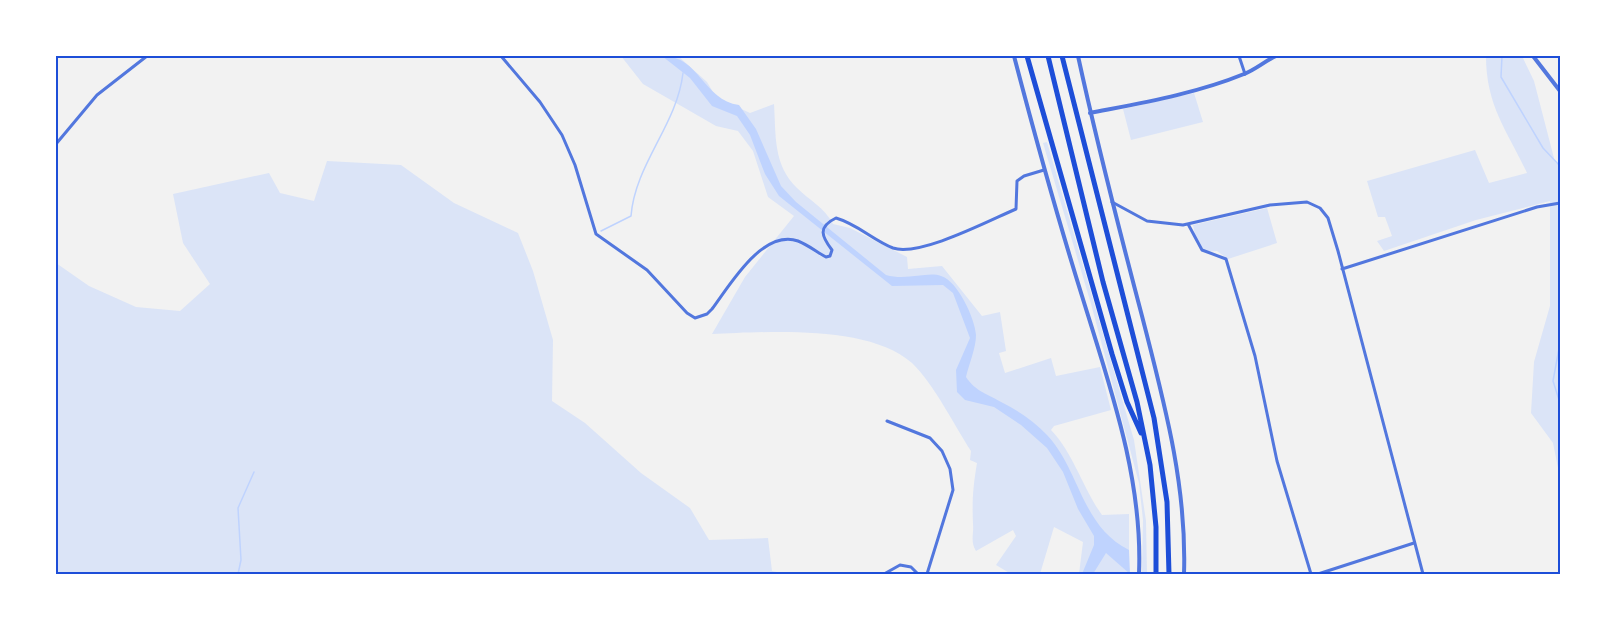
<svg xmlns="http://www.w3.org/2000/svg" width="1616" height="630" viewBox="0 0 1616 630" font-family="'Work Sans',sans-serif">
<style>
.green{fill:#dbe4f7}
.water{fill:#bfd3fe}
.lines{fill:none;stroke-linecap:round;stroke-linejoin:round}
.stream{stroke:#bfd3fe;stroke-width:1.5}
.minor{stroke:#5277de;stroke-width:3}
.tertiary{stroke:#5277de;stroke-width:4}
.motorway{stroke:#1d4ed8;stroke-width:5}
.neatline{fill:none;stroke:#1d4ed8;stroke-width:2}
</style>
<rect width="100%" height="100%" fill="#f2f2f2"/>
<path class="green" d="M621 56H678L707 82 716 97 750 113 774 104C776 135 773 165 797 188 810 201 824 207 833 224L850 228 907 257 908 269 942 266 982 316 1000 312 1006 351 999 353 1005 373 1051 358 1056 376 1100 367 1111 410 1054 426 1051 430C1074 454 1082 487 1102 515L1129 514V574H1079L1083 542 1054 527 1040 574H1011L996 565 1016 536 1013 530 976 551C970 541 974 535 973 524 972 501 973 487 977 463L970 460 971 451C954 425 934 384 912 363 868 324 767 332 712 334L745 277 794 216 768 197 753 151 738 131 716 126 643 84Z
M1486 56H1522L1534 81 1555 162 1560 166V478L1553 443 1531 413 1534 362 1550 306V201L1476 220 1384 251 1377 241 1392 236 1385 217H1378L1367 181 1475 150 1489 183 1527 173C1507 130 1486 106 1486 56Z
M1194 93 1203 122 1131 140 1123 109Z
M1047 142 1134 440 1146 521 1147 574H1142L1143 520 1139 483 1091 304 1043 143Z
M327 161 401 165 454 203 518 233 533 271 553 340 552 401 585 423 641 473 690 508 709 540 768 538 772 571 788 574H56V263L89 286 136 307 180 311 210 284 183 243 173 194 269 173 280 193 314 201Z
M1267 208 1277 243 1228 259 1217 251 1205 252 1196 240 1193 225Z"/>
<path class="water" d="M662 56C699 55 703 100 739 105L756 129 781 186 796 202 886 275C907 281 928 271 941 276 958 281 975 319 976 335 976 348 969 364 966 377 976 392 988 394 1003 403 1019 411 1035 422 1047 435 1080 470 1081 526 1129 550L1130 574 1106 553 1093 574H1082L1094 545V536L1078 509 1063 472 1047 448 1021 425 994 407 965 400 957 392 956 370 970 338 953 293 943 285 892 286 779 196 765 174 750 135 737 116 712 106 690 78Z"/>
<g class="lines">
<path class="stream" d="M1502 56 1501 77 1543 148 1560 166
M601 231 631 216C635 164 677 125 683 73
M1560 343 1553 381 1560 403
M238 574 241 560 238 508 254 472"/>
<path class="minor" d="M501 56 540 102 562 135 575 165 596 234 647 270 687 313 695 318 707 314 712 309C730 285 762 229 798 241 808 245 817 252 826 257L830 256 832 250C822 237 817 227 836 218 857 224 873 240 893 248 920 257 990 220 1016 209L1017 181 1024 176 1044 170
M1239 56 1245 74
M56 144 97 95 147 56
M1112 202 1147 221 1183 225 1270 205 1307 202 1320 208 1328 218 1338 251 1423 574
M1188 224 1202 250 1226 259 1255 356 1277 461 1311 574
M1342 269 1537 207 1560 203
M887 421 930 438 942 451 950 469 953 490 927 574
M884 574 900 565 911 567 918 574
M1318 574 1414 543"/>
<path class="tertiary" d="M1014 56C1035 136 1057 216 1082 296 1110 387 1143 478 1139 574
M1078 56C1097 143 1119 229 1142 316 1164 402 1187 485 1184 574
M1533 56 1560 91
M1090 113C1141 103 1195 94 1244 74 1255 70 1265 61 1276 56"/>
<path class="motorway" d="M1027 56 1112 354 1127 402 1141 433
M1048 56 1103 282 1137 402 1150 465 1156 527V574
M1062 56 1154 418 1167 502 1169 574"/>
</g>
<rect width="1616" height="630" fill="none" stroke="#ffffff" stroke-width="114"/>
<rect x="57" y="57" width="1502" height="516" class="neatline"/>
</svg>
